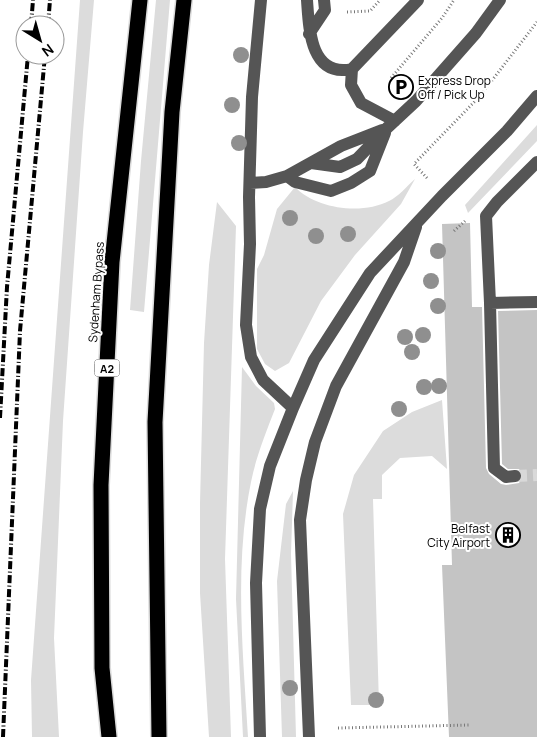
<svg xmlns="http://www.w3.org/2000/svg" width="537" height="737" viewBox="0 0 537 737" font-family="Manrope,sans-serif">
<style>
.green{fill:#dcdcdc}
.building{fill:#c4c4c4}
.lines{fill:none;stroke-linecap:round;stroke-linejoin:round}
.minor-tunnel{stroke:#d9d9d9;stroke-width:12;stroke-dasharray:12 6;stroke-linecap:butt}
.highway-casing{stroke:#dbdbdb;stroke-width:18}
.path{stroke:#777;stroke-width:3;stroke-dasharray:1 2.5;stroke-linecap:butt}
.minor{stroke:#555;stroke-width:12}
.highway{stroke:#000;stroke-width:15}
.rail{stroke:#000;stroke-width:4;stroke-dasharray:8 2.5 1 2.5;stroke-linecap:butt}
.tree{fill:#8f8f8f}
.labels{text-anchor:middle;dominant-baseline:central;stroke-width:4;stroke-linejoin:round;paint-order:stroke}
.shield{fill:#fff;stroke:#4c4c4c;stroke-width:1}
.shield-label{font-size:11px;font-weight:bold;fill:#000}
.poi-label{font-size:12px;fill:#000;stroke:#fff;text-anchor:start}
.street-label{font-size:12px;fill:#000;stroke:#fff}
</style>
<rect width="100%" height="100%" fill="#fff"/>
<path class="green" d="M80 0H94L83 132 63 421 54 638 59 737H32L31 680Z
M156 0H170L144 312 130 310 141 161Z
M537 125V141L468 213 465 205Z
M415 179 401 204 355 255 321 301 289 363 275 371 265 364 257 349V269L264 255 277 209 295 187C316 209 362 215 389 201 398 197 407 186 415 179Z
M217 202 236 226 225 559 231 737H209L200 593V503L204 343 209 265Z
M242 367 256 386 274 403 275 409C266 432 256 457 251 482 234 565 243 652 248 737H243L236 599Z
M442 400 447 469 432 456 400 458 382 475V499H373L379 705H351L343 514 354 475 383 431 412 412Z
M293 491 291 554 296 737H282L277 581 286 504Z"/>
<path class="building" d="M470 223 472 307H482L486 468 489 474 501 484 506 485 519 483 523 476 519 469H508L502 464 498 311 537 310V737H449L442 565H452L442 224Z"/>
<g class="lines">
<path class="minor-tunnel" d="M515 476 537 475"/>
<defs>
<path id="highway" d="M109 737 102 668 101 485 112 262 140 0
M159 737 155 422 172 112 184 0"/>
</defs>
<use href="#highway" class="highway-casing"/>
<path class="path" d="M347 12 370 11 380 0
M391 78 442 18 454 0
M427 178 414 164 480 96 537 22
M454 231 465 221
M338 728 470 725"/>
<path class="minor" d="M261 0 252 97 249 197 250 244 246 325 251 357 263 380 293 408
M307 0C309 28 310 78 352 69L418 0
M309 34 325 10 324 0
M352 69 351 85 361 103 395 121
M311 163 340 167 357 159 387 128 416 101 476 33 500 0
M287 176 295 182 331 191 351 183 370 171 385 133
M250 183 266 182 287 176 341 146 382 130
M490 303 486 216 497 202 537 162
M515 476 506 477 494 468 490 303 537 302
M260 737 256 583 260 509 270 466 293 408 314 360 370 273 442 196 507 131 537 96
M309 737 300 520 306 480 315 442 336 386 404 262 416 227"/>
<use href="#highway" class="highway"/>
<path class="rail" d="M31 25 33 0
M48 25 50 0
M0 418 7 287 28 55
M3 737 20 331 45 55"/>
</g>
<g class="tree">
<circle cx="241" cy="55" r="8"/>
<circle cx="232" cy="105" r="8"/>
<circle cx="239" cy="143" r="8"/>
<circle cx="290" cy="218" r="8"/>
<circle cx="348" cy="234" r="8"/>
<circle cx="316" cy="236" r="8"/>
<circle cx="438" cy="251" r="8"/>
<circle cx="431" cy="281" r="8"/>
<circle cx="438" cy="306" r="8"/>
<circle cx="423" cy="335" r="8"/>
<circle cx="405" cy="337" r="8"/>
<circle cx="412" cy="352" r="8"/>
<circle cx="439" cy="386" r="8"/>
<circle cx="424" cy="387" r="8"/>
<circle cx="399" cy="409" r="8"/>
<circle cx="290" cy="688" r="8"/>
<circle cx="376" cy="700" r="8"/>
</g>
<defs>
<symbol id="parking-ring" viewBox="-11 -11 22 22"><circle r="9.5" fill="#fff" stroke="#000" stroke-width="1.5"/><path d="M-3.5-5.5H1a3.5 3.5 0 0 1 0 7H-1V5.5H-3.5ZM-1-3.4V-.6H.8a1.4 1.4 0 0 0 0-2.8Z" fill="#000"/></symbol>
<symbol id="building-ring" viewBox="-11 -11 22 22"><circle r="9.5" fill="#fff" stroke="#000" stroke-width="1.5"/><path d="M-4-6H4V6H1V3H-1V6H-4ZM-2.5-4.3h1.7v1.8h-1.7ZM.8-4.3h1.7v1.8H.8ZM-2.5-1h1.7V.8h-1.7ZM.8-1h1.7V.8H.8Z" fill="#000"/></symbol>
</defs>
<g fill-rule="evenodd">
<use href="#parking-ring" x="387" y="73" width="28" height="28"/>
<use href="#building-ring" x="494" y="521" width="28" height="28"/>
</g>
<g class="labels">
<rect class="shield" x="94.5" y="359.5" width="25" height="17" rx="4"/>
<g class="shield-label">
<text x="107" y="368">A2</text>
</g>
<g class="poi-label">
<text x="418" y="80">Express Drop<tspan x="418" dy="14">Off / Pick Up</tspan></text>
<text x="490" y="528" text-anchor="end">Belfast<tspan x="490" dy="14">City Airport</tspan></text>
</g>
<g class="street-label">
<text transform="translate(96 292) rotate(-86)">Sydenham Bypass</text>
</g>
</g>
<g transform="translate(40 40) rotate(143)"><circle r="24" fill="#ffffff" stroke="#999999"/>
<path d="M0-4L9 19L0 12L-9 19Z" fill="#000000"/>
<text y="-8" font-size="14" font-weight="bold" text-anchor="middle" fill="#000000">N</text>
</g>
</svg>
